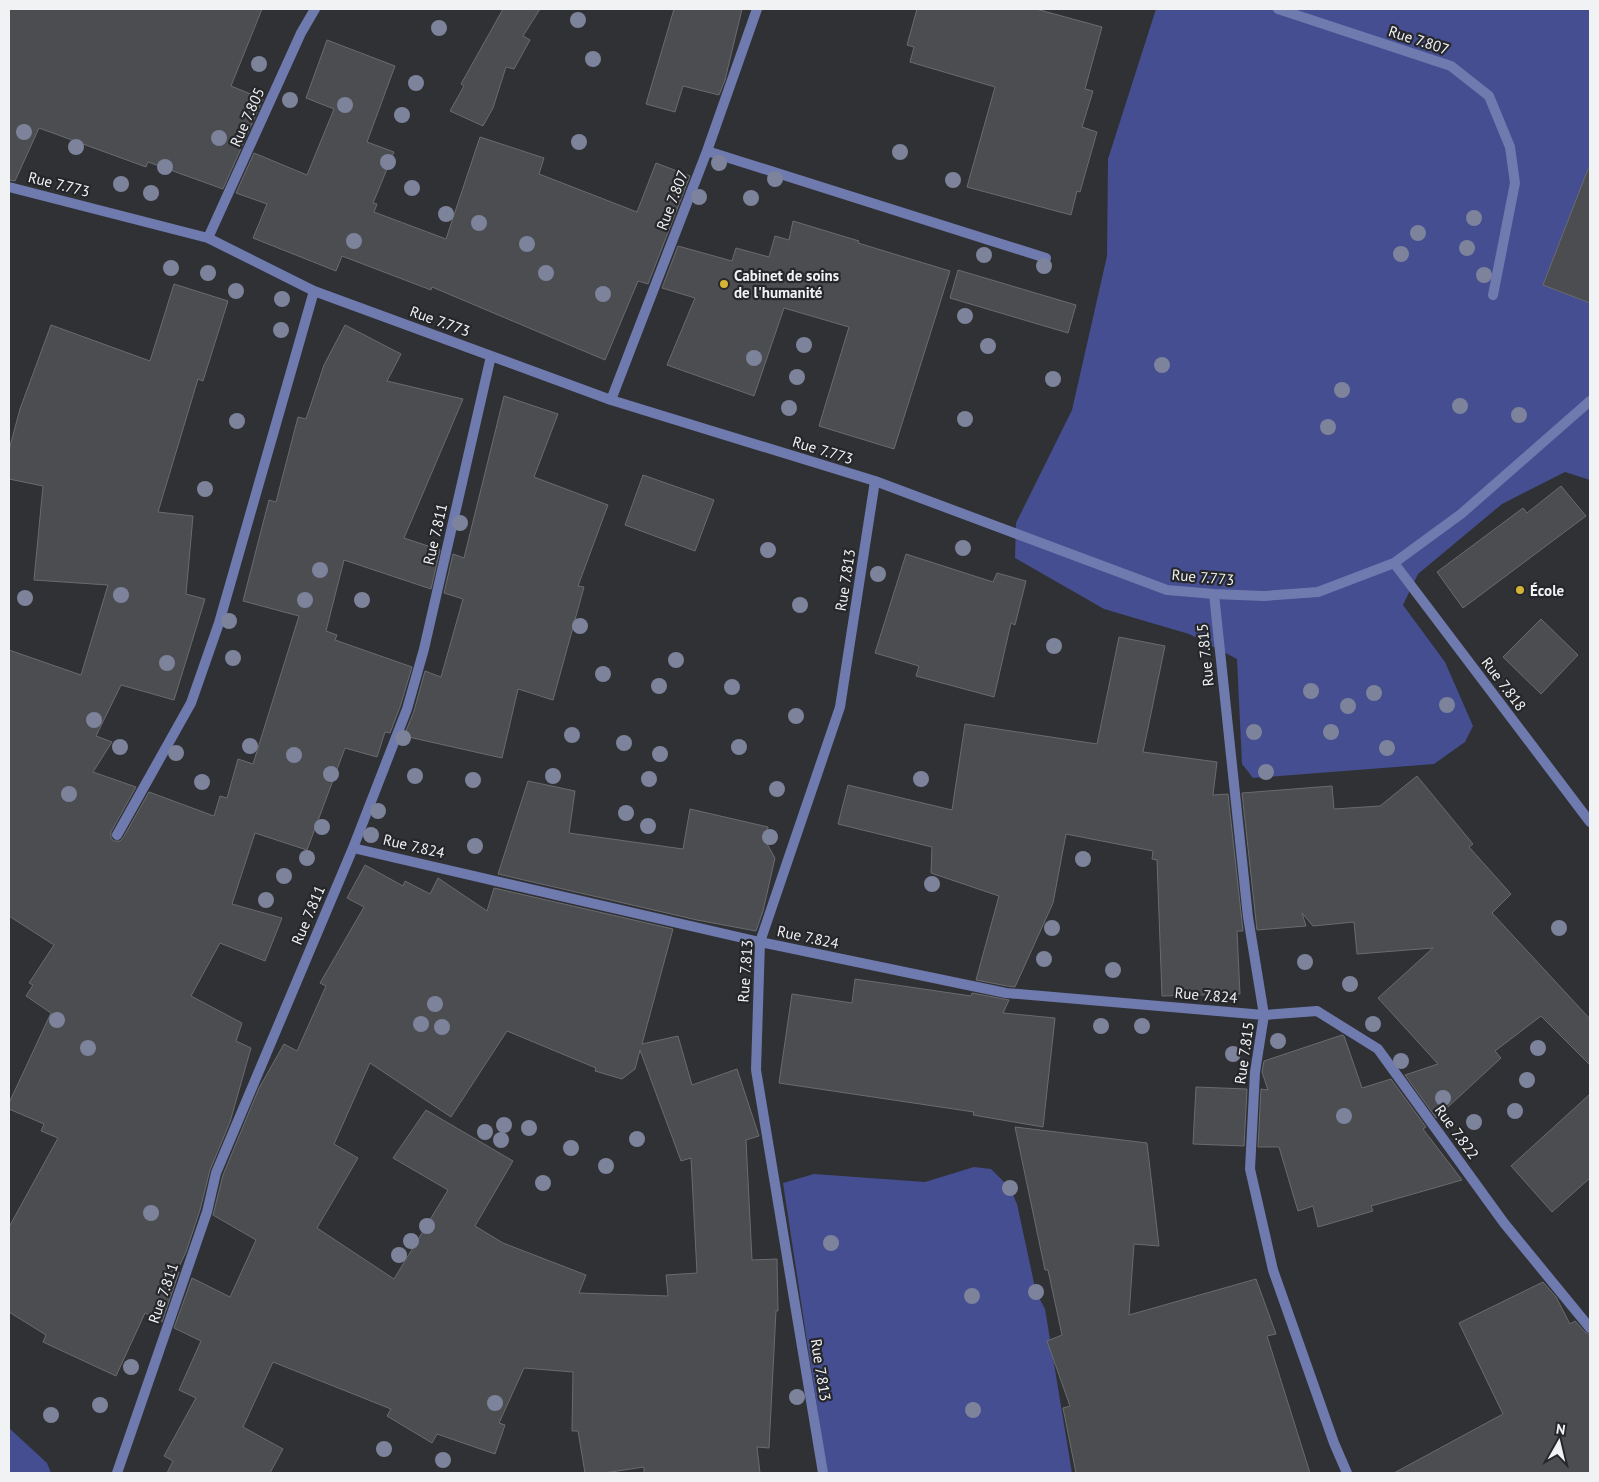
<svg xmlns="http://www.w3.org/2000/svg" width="1599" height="1482" viewBox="0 0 1599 1482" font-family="'PT Sans',sans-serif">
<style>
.green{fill:#444e90}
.building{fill:#4c4d50;stroke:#6a6b6f;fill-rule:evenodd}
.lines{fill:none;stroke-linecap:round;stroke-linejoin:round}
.street{stroke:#6f7aaf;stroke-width:10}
.tree{fill:#7d839b}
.poi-dot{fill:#d5b535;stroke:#26272a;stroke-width:2}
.labels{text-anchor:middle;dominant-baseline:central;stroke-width:4.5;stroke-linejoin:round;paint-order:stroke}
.street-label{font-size:15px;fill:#f1f2f4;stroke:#26272a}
.poi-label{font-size:15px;font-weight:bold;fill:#f1f2f4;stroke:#26272a;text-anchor:start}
</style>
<rect width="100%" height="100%" fill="#303134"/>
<path class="green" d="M1156 9H1590V480L1565 472 1502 504 1418 574 1403 605 1445 662 1473 726 1465 742 1434 764 1253 778 1242 764 1237 659 1189 634 1104 609 1015 558 1016 523 1072 410 1107 256 1108 159Z
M974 1167 991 1169 1010 1188 1017 1204 1036 1292 1045 1309 1072 1473H827L783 1183 814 1174 925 1182Z
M9 1428 47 1463 51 1473H9Z"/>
<path class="building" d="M9 9H262L231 86 263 99 223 189 148 162 146 167 39 128 15 181 9 180Z
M503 9H540L523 36 530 40 514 69 506 67 493 108 483 126 450 111 464 86 461 84Z
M674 9H742L725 80 719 95 683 86 675 112 646 104Z
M917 9H1036L1102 27 1085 89 1093 91 1082 127 1097 132 1080 192 1077 191 1071 215 967 187 995 87 910 62 914 47 907 45Z
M327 40 395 66 367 142 394 152 373 203 377 204 374 212 446 239 480 137 544 158 539 174 637 212 656 163 690 176 648 284 638 281 605 360 432 287 431 290 342 256 336 271 253 238 267 204 236 193 254 153 307 175 334 109 306 98Z
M1588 169H1590V303L1543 285Z
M793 221 859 241 858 243 950 271 894 449 819 426 849 327 784 308 754 396 667 365 695 298 662 288 678 246 732 261 736 248 769 257 775 236 789 240Z
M958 270 1076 305 1068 333 950 298Z
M174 284 228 301 203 381 198 379 158 512 193 516 186 594 205 599 174 700 121 685 96 736 112 742 93 772 136 787 111 832V838L114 841H120L123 838 149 792 214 816 220 796 227 798 238 759 253 764 299 616 243 601 269 500 276 502 298 417 306 419 324 365 345 325 401 354 387 381 463 399 404 538 440 550 431 589 344 560 326 631 337 635 335 640 412 667 400 707 390 733 385 732 377 757 345 748 307 850 255 833 232 904 282 918 265 961 220 943 191 996 242 1023 236 1041 251 1048 230 1122 210 1170 200 1210 186 1252 177 1271 179 1272 162 1322 145 1313 116 1376 43 1342 46 1335 9 1312V1227L58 1138 41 1131 44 1124 9 1109V1103L51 1013 26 996 33 985 29 983 54 945 9 916V650L81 675 108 585 34 580 43 486 9 479V450L20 409 51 325 150 361Z
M504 396 558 414 534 477 608 505 578 586 584 587 553 700 518 689 502 758 404 736 414 711 425 671 441 677 463 599 444 593 453 554 464 558Z
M643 475 714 500 695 551 625 525Z
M1561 486 1586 516 1463 608 1437 572 1523 508 1527 513Z
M906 554 993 582 997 573 1026 581 1015 625 1011 623 994 697 916 676 919 666 875 653Z
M1541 619 1578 655 1541 694 1503 657Z
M1119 637 1165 646 1143 752 1217 762 1213 795 1228 794 1243 931H1237L1240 994 1162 996 1157 860 1152 859 1153 851 1066 834 1053 903 1015 987 1007 986 976 980 999 896 931 873 932 847 838 824 848 785 952 810 965 724 1097 744Z
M1417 776 1473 844 1469 847 1511 894 1492 913 1590 1019V1065L1541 1016 1495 1051 1501 1058 1436 1118 1405 1075 1438 1064 1378 998 1433 948 1357 954 1354 922 1313 926 1302 913 1306 926 1257 930 1242 793 1332 786 1334 809 1380 806Z
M528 781 575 791 569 833 683 849 690 809 768 827 766 842 775 858 763 911 756 931 697 920 498 874Z
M365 865 403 886 405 881 430 894 438 878 487 911 494 888 673 929 642 1044 678 1036 692 1085 737 1069 759 1136 746 1140 752 1260 777 1259 778 1311H776L769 1448 757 1447 760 1473H644V1467L604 1473H585L578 1431H572L573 1372 524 1368 499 1423 505 1425 495 1454 437 1434 432 1443 387 1416 391 1409 273 1362 243 1427 283 1449 270 1473H167L173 1461 164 1456 196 1398 179 1390 201 1341 174 1328 192 1278 230 1297 256 1240 213 1215 223 1175 259 1088 284 1044 297 1051 326 986 320 983 364 907 347 898ZM507 1031 596 1068 595 1071 622 1079 635 1069 640 1050 681 1161 691 1158 697 1273 666 1275 668 1296 579 1293 586 1275 503 1243 475 1226 513 1161 426 1110 393 1158 448 1190 394 1279 317 1228 358 1158 334 1144 370 1063 451 1117Z
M855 979 971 996 972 993 1009 1000 1003 1013 1055 1018 1043 1127 973 1115 974 1112 779 1083 792 994 852 1003Z
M1342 1035 1344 1036 1362 1088 1391 1079 1426 1127 1423 1129 1462 1180 1371 1206 1373 1211 1318 1227 1313 1206 1298 1211 1279 1147H1258L1261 1089 1268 1090 1262 1072 1264 1061Z
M1196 1087 1247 1089 1244 1146 1193 1144Z
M1590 1094V1178L1552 1212 1511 1166Z
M1015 1127 1147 1143 1159 1246 1134 1244 1129 1315 1256 1279 1276 1334 1267 1336 1310 1473H1076L1063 1408 1070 1406 1047 1341 1062 1335 1048 1270H1045Z
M1543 1282 1556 1297 1570 1324 1575 1321 1585 1332 1590 1335V1473H1394L1503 1414 1459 1323Z"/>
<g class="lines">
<path class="street" d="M1278 9 1451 66 1489 96 1510 147 1515 183 1493 295
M707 151 1046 258
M9 187 208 238 314 291 611 400 875 481 1167 590 1214 594 1264 596 1318 592 1394 563 1461 514 1590 401
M208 238 301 33 315 9
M611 400 707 151 757 9
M1394 563 1590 822
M1214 594 1248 917 1264 1015 1255 1072 1250 1169 1273 1270 1334 1443 1347 1473
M117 835 191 703 219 623 314 291
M353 848 760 942 1006 993 1264 1015 1317 1011 1378 1049 1504 1223 1590 1328
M117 1473 207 1212 216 1173 353 848 407 709 424 649 491 356
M823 1473 756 1070 760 942 840 707 875 481"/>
</g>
<g class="tree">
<circle cx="578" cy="20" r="8"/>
<circle cx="439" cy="28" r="8"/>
<circle cx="593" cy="59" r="8"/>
<circle cx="259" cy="64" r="8"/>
<circle cx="416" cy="83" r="8"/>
<circle cx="290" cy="100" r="8"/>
<circle cx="345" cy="105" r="8"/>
<circle cx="402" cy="115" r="8"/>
<circle cx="24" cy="132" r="8"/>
<circle cx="219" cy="138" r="8"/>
<circle cx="579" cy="142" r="8"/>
<circle cx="76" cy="147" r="8"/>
<circle cx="900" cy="152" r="8"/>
<circle cx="388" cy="162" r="8"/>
<circle cx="719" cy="163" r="8"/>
<circle cx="165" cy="167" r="8"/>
<circle cx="775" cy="179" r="8"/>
<circle cx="953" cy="180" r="8"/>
<circle cx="121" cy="184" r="8"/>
<circle cx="412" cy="188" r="8"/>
<circle cx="151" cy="193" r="8"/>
<circle cx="699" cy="197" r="8"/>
<circle cx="751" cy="198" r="8"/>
<circle cx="446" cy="214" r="8"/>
<circle cx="1474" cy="218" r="8"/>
<circle cx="479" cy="223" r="8"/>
<circle cx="1418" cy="233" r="8"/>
<circle cx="354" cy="241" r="8"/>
<circle cx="527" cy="244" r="8"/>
<circle cx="1467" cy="248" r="8"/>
<circle cx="1401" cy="254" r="8"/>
<circle cx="984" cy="255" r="8"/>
<circle cx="1044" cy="266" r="8"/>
<circle cx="171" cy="268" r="8"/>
<circle cx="208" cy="273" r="8"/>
<circle cx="546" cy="273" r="8"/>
<circle cx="1484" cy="275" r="8"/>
<circle cx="236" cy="291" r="8"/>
<circle cx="603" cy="294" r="8"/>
<circle cx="282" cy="299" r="8"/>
<circle cx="965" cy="316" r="8"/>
<circle cx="281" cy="330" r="8"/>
<circle cx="804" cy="345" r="8"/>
<circle cx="988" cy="346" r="8"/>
<circle cx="754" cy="358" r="8"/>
<circle cx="1162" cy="365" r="8"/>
<circle cx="797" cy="377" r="8"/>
<circle cx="1053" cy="379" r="8"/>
<circle cx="1342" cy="390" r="8"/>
<circle cx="1460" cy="406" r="8"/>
<circle cx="789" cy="408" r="8"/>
<circle cx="1519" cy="415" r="8"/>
<circle cx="965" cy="419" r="8"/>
<circle cx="237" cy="421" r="8"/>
<circle cx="1328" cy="427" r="8"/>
<circle cx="205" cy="489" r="8"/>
<circle cx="460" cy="523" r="8"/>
<circle cx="963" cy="548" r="8"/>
<circle cx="768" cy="550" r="8"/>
<circle cx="320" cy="570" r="8"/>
<circle cx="878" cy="574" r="8"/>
<circle cx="121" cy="595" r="8"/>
<circle cx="25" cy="598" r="8"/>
<circle cx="305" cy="600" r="8"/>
<circle cx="362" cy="600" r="8"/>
<circle cx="800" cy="605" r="8"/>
<circle cx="229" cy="621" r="8"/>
<circle cx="580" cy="626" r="8"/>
<circle cx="1054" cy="646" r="8"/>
<circle cx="233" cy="658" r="8"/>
<circle cx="676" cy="660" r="8"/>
<circle cx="167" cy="663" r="8"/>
<circle cx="603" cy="674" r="8"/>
<circle cx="659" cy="686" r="8"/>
<circle cx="732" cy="687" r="8"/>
<circle cx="1311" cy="691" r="8"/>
<circle cx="1374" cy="693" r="8"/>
<circle cx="1447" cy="705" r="8"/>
<circle cx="1348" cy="706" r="8"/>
<circle cx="796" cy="716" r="8"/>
<circle cx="94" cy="720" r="8"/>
<circle cx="1254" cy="732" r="8"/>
<circle cx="1331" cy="732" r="8"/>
<circle cx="572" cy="735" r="8"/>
<circle cx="403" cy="738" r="8"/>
<circle cx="624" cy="743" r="8"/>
<circle cx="250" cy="746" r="8"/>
<circle cx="120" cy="747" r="8"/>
<circle cx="739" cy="747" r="8"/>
<circle cx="1387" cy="748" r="8"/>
<circle cx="176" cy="753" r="8"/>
<circle cx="660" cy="754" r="8"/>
<circle cx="294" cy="755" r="8"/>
<circle cx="1266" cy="772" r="8"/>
<circle cx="331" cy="774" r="8"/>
<circle cx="415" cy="776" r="8"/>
<circle cx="553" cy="776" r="8"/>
<circle cx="649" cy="779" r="8"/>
<circle cx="921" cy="779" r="8"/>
<circle cx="473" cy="780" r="8"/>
<circle cx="202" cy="782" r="8"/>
<circle cx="777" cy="789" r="8"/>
<circle cx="69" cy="794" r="8"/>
<circle cx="378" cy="811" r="8"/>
<circle cx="626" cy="813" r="8"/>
<circle cx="648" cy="826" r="8"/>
<circle cx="322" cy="827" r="8"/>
<circle cx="371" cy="835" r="8"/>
<circle cx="770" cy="837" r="8"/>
<circle cx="475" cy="846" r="8"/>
<circle cx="307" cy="858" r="8"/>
<circle cx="1083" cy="859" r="8"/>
<circle cx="284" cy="876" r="8"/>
<circle cx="932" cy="884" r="8"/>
<circle cx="266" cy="900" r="8"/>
<circle cx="1052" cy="928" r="8"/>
<circle cx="1559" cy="928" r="8"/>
<circle cx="1044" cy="959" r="8"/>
<circle cx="1305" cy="962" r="8"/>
<circle cx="1113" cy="970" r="8"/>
<circle cx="1350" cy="984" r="8"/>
<circle cx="435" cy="1004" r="8"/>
<circle cx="57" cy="1020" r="8"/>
<circle cx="421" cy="1024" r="8"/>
<circle cx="1373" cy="1024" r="8"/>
<circle cx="1101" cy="1026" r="8"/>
<circle cx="1142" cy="1026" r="8"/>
<circle cx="442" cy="1027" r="8"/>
<circle cx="1278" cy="1041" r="8"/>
<circle cx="88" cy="1048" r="8"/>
<circle cx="1538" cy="1048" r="8"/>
<circle cx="1233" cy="1054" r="8"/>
<circle cx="1401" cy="1061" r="8"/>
<circle cx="1527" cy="1080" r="8"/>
<circle cx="1443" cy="1098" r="8"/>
<circle cx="1515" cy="1111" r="8"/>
<circle cx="1344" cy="1116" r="8"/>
<circle cx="1474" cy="1122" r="8"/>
<circle cx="504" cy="1125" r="8"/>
<circle cx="529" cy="1128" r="8"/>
<circle cx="485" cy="1132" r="8"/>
<circle cx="637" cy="1139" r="8"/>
<circle cx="501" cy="1140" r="8"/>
<circle cx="571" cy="1148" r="8"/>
<circle cx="606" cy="1166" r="8"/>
<circle cx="543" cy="1183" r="8"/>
<circle cx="1010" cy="1188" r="8"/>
<circle cx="151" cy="1213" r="8"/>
<circle cx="427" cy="1226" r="8"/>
<circle cx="411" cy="1241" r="8"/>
<circle cx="831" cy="1243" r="8"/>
<circle cx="399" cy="1255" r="8"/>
<circle cx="1036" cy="1292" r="8"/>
<circle cx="972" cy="1296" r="8"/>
<circle cx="131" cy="1367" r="8"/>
<circle cx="797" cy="1397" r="8"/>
<circle cx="495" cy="1403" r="8"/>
<circle cx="100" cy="1405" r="8"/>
<circle cx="973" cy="1410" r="8"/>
<circle cx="51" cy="1415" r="8"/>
<circle cx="384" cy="1449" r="8"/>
<circle cx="443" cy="1460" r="8"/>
</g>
<g class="poi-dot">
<circle cx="724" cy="284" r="5"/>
<circle cx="1520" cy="590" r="5"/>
</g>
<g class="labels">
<g class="street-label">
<text transform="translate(1419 40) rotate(18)">Rue 7.807</text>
<text transform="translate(247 117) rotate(-66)">Rue 7.805</text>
<text transform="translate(59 184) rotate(14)">Rue 7.773</text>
<text transform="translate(672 200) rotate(-69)">Rue 7.807</text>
<text transform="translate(440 321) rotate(20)">Rue 7.773</text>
<text transform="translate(823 450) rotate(17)">Rue 7.773</text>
<text transform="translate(435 534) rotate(-77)">Rue 7.811</text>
<text transform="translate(1203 577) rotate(5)">Rue 7.773</text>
<text transform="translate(845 580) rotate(-81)">Rue 7.813</text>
<text transform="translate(1205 655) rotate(-96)">Rue 7.815</text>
<text transform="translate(1504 684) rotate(53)">Rue 7.818</text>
<text transform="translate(414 846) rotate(13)">Rue 7.824</text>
<text transform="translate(308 915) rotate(-67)">Rue 7.811</text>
<text transform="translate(808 937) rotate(12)">Rue 7.824</text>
<text transform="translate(745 971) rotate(-86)">Rue 7.813</text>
<text transform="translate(1206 995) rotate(5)">Rue 7.824</text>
<text transform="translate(1244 1053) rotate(-82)">Rue 7.815</text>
<text transform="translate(1457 1132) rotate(54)">Rue 7.822</text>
<text transform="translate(163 1293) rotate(-71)">Rue 7.811</text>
<text transform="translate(821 1370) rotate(81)">Rue 7.813</text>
</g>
<g class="poi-label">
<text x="734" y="275">Cabinet de soins<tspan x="734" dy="17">de l'humanité</tspan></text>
<text x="1530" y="590">École</text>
</g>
</g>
<rect width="1599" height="1482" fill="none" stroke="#f1f2f4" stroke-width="20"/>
<g transform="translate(1559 1442) rotate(8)" stroke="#26272a" stroke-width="4" paint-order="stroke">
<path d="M0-4L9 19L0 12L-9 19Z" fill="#f1f2f4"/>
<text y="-8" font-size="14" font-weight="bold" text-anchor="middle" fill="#f1f2f4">N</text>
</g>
</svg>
